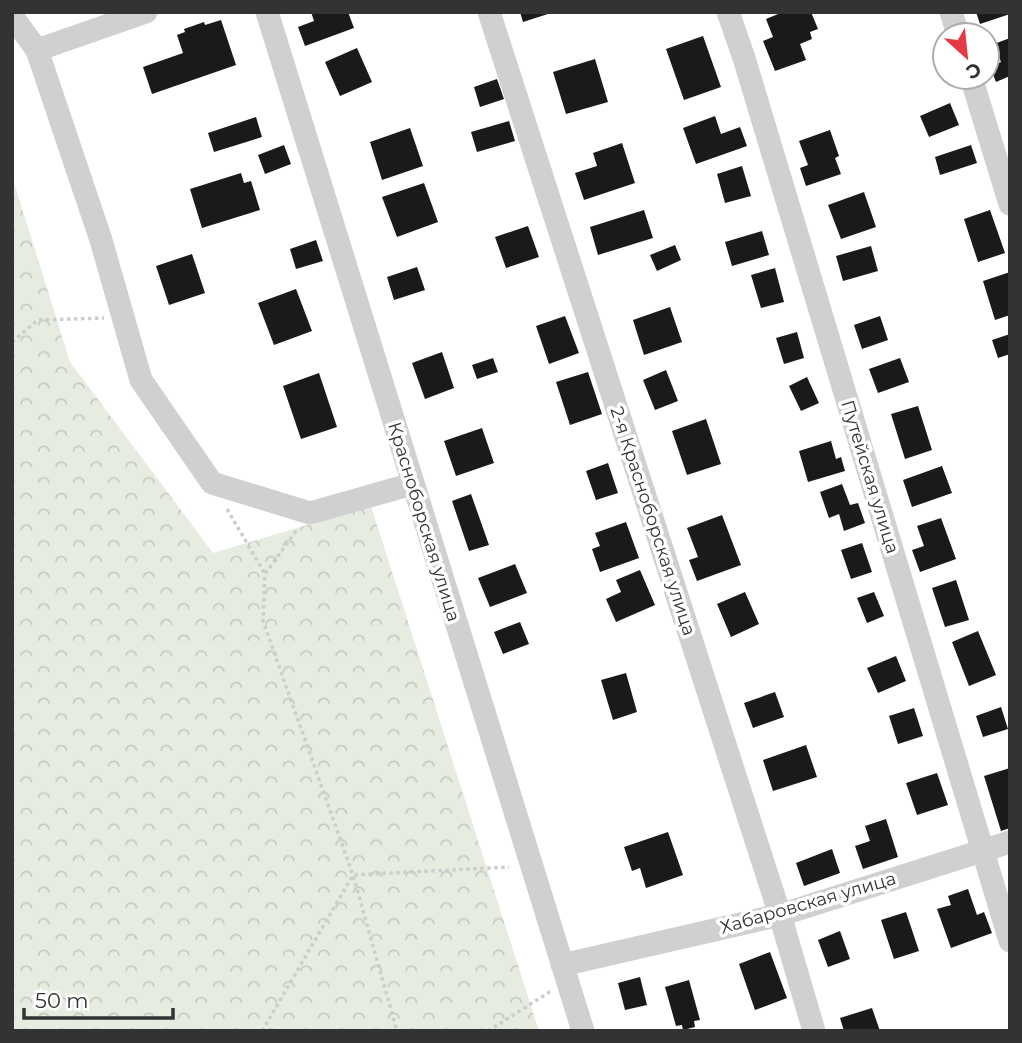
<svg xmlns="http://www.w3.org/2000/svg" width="1022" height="1043" viewBox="0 0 1022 1043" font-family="Montserrat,sans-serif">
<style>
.forest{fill:url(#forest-crowns)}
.building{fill:#1a1a1a}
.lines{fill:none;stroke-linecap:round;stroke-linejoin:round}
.path{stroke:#cdcdcd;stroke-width:3.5;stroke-dasharray:3.5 3.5;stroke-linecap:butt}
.minor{stroke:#d0d0d0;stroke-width:23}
.labels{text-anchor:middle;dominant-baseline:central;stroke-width:7;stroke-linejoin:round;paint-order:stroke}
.street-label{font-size:18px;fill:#333;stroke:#fff}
</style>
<defs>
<pattern id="forest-crowns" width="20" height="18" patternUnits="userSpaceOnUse" patternTransform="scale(1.75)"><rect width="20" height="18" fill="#e6ecdf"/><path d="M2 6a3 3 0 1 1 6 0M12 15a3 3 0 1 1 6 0" fill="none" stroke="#c6cbc0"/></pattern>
</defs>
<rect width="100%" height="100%" fill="#fff"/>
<path class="forest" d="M12 176 70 362 213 553 371 506 539 1031H12Z"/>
<path class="building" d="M311 12H348L354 28 305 46 298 27 314 21Z
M520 12H551V13L523 22Z
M783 12H811L818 29 810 32 812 39 800 44 806 60 775 71 763 41 773 37 766 19Z
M976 12H1010V14L980 24Z
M221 20 236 65 152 94 143 67 183 53 177 35 185 32 184 29 204 22 205 25Z
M703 36 721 87 684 100 666 49Z
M1010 38V76L996 82 990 67 1001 62 994 44Z
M357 48 372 82 340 96 325 62Z
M595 59 608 102 566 114 553 72Z
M497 79 504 99 480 107 474 87Z
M950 103 959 125 929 137 920 116Z
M715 116 721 134 740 127 747 146 696 164 683 128Z
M256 117 262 137 214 152 208 133Z
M509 121 515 141 477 152 471 132Z
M410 128 423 166 382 180 370 142Z
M830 130 839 156 835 158 841 174 806 186 800 168 808 165 799 141Z
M622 143 635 183 584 200 575 173 597 166 593 153Z
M284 145 291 164 265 174 258 155Z
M971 145 977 163 940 175 935 157Z
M742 166 751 196 725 203 717 174Z
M241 173 244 183 251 181 260 210 202 228 190 189Z
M424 183 438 222 397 237 382 197Z
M864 192 876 227 841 239 828 205Z
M644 210 653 238 598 255 590 227Z
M990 210 1005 253 978 262 964 219Z
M528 226 539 257 506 268 495 237Z
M762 231 769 255 732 266 725 242Z
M316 240 323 261 296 269 290 249Z
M675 245 681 260 657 271 650 255Z
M871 246 878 271 843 281 836 256Z
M192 254 205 293 169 305 156 266Z
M417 267 425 290 394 300 387 277Z
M775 268 784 302 761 308 751 275Z
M1010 272V315L995 320 983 281Z
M296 289 312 331 274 345 258 303Z
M670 307 682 342 644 355 633 320Z
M565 316 579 353 549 364 536 326Z
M880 316 888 340 862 349 854 325Z
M797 332 804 358 784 364 776 338Z
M1010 334V354L998 358 992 340Z
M442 352 454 388 425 399 412 363Z
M493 358 498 372 477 379 472 365Z
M900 358 909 382 878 393 869 369Z
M666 370 678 401 655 410 643 380Z
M588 372 602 414 570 425 556 382Z
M319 373 337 427 301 439 283 386Z
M807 377 819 403 801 411 789 386Z
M918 406 932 450 905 459 891 414Z
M706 419 721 464 687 475 672 431Z
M482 428 494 463 456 476 444 441Z
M831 441 836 459 841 457 845 471 808 482 799 451Z
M608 463 618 493 596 500 586 471Z
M942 466 952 493 912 507 903 480Z
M842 484 850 505 858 503 865 523 844 531 839 514 829 518 820 492Z
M471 494 489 545 469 551 452 501Z
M722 515 741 565 697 581 689 560 698 557 687 528Z
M941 518 956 559 920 572 912 550 924 546 917 526Z
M626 522 639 558 600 572 592 549 600 546 595 533Z
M862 543 872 572 851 579 841 550Z
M515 564 527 593 490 607 478 578Z
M640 570 655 605 616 622 606 599 621 592 616 580Z
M956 580 969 620 945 627 932 588Z
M745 592 759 624 731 637 717 604Z
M874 592 884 616 867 623 857 598Z
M520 622 529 644 503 654 494 632Z
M978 631 996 675 969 686 952 642Z
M896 656 906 681 878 693 867 668Z
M626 673 637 712 613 720 601 680Z
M775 692 784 717 753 728 744 703Z
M1001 707 1008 729 983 737 976 716Z
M914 708 923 736 898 744 889 716Z
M806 745 817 777 773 791 763 760Z
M1010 768V828L1001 831 984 776Z
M937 773 948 805 917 815 906 783Z
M886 819 898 857 863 869 855 846 870 841 865 826Z
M668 832 683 875 646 888 640 868 632 871 624 847Z
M832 849 840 873 804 886 796 863Z
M968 889 977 915 984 912 992 933 951 948 937 909 951 905 948 896Z
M906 912 919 951 894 959 881 920Z
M840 931 850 959 828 967 818 940Z
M770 952 787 998 755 1010 739 964Z
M640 977 647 1005 625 1010 618 983Z
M689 980 700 1020 694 1021 695 1027 683 1030 682 1025 676 1026 665 987Z
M872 1008 880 1031H844L840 1018Z"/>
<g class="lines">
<path class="path" d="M12 342 38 320 104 318
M227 509 265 574
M296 531 265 574 263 621 353 875 397 1031
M262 1031 353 875 509 867
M488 1031 551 991"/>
<path class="minor" d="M267 12 583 1031
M489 12 780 915 814 1031
M728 12 744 58 1010 941
M951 12 958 35
M12 16 37 50 146 12
M37 50 101 240 141 380 212 483 310 513 412 484
M971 77 1010 204
M562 965 780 915 1010 842"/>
</g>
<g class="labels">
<g class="street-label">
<text transform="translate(870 477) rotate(73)">Путейская улица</text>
<text transform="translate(653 521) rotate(72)">2-я Красноборская улица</text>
<text transform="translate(424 522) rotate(73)">Красноборская улица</text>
<text transform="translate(808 903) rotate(-16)">Хабаровская улица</text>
</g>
</g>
<rect width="1022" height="1043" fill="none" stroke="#333333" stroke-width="28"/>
<g transform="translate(966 56) rotate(153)"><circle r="33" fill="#ffffff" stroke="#adadad" stroke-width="2"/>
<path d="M0-5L12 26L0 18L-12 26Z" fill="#e63946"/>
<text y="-10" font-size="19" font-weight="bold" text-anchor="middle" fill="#333333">С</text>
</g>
<path d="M24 1008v10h149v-10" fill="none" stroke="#333333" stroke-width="3.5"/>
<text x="35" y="1008" font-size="21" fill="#333333" stroke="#ffffff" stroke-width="5" paint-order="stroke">50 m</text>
</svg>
